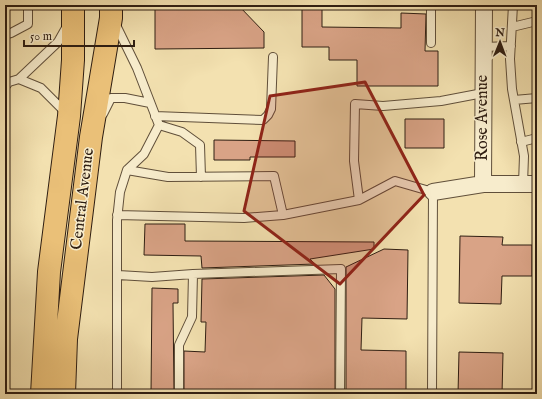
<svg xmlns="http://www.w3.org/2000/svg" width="542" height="399" viewBox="0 0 542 399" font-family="'IM FELL English',serif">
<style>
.building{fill:#d9a386;stroke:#2f1e12}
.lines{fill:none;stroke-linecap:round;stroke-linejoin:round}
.lane-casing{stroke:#604f3a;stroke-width:10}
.street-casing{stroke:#604f3a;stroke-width:18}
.primary-casing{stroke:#2f1e12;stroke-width:24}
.lane{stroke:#f7eccc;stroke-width:8}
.street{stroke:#f7eccc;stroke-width:16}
.primary{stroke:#eac078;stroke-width:22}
.marked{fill:#8f2418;fill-opacity:0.2;stroke:#8f2418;stroke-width:3;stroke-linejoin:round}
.labels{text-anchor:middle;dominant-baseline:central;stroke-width:3;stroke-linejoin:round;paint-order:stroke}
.street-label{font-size:16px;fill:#2f1e12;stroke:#f7eccc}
</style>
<rect width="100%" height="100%" fill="#f3e1b0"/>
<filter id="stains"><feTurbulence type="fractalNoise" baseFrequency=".005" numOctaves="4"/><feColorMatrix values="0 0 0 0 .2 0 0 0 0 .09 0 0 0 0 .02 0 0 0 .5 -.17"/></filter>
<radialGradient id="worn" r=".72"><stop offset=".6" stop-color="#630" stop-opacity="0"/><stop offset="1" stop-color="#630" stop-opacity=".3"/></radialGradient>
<path class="building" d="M155 5H238L264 32V48L155 49Z
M302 5H322V27L401 28V13L426 14 425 51H438V86H357V60H329V47H302Z
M405 119H444V148H405Z
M214 140 295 141V157H250V160H214Z
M145 224H185V241L374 242V249L310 259 315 264 202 268 201 256 144 255Z
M460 236 503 237 502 245H532V276H502L501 304 459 303Z
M384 249 408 250 407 319 362 318 361 350 406 351V394H346V267Z
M324 275 335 289V394H184V351L205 352 206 322H201L202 279Z
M152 288 178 289V303H173L174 394H151Z
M459 352 503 353 502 394H458Z"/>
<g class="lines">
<defs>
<path id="lane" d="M513 5 510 59 512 89 524 156 523 184
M115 23 137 68 159 125 144 154 127 170 120 192 117 220V394
M512 27 537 21
M5 35 11 33 28 24V5
M431 43V5
M484 47 511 46
M19 79 41 88 66 113
M5 87 9 82 19 79 58 42 67 26
M514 100 537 98
M103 114 111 98H125L150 103
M155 116 263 120 268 115 271 109 273 57
M159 125 182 132 200 145 201 177
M521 142 537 138
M127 170 168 177 274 176 283 215
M359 200 354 161 355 104 383 106 441 101 483 93
M117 215 244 218 283 215 359 200 395 181 433 192 432 394
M118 275 152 277 193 274 341 269 340 394
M179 394V345L192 317 193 274"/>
<path id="street" d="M483 184 484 5
M433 192 483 184H537"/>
<path id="primary" d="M42 394 49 272 69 116 73 60V5
M64 394 66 339 91 137 111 18V5"/>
</defs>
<use href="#lane" class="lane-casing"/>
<use href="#street" class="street-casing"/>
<use href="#primary" class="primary-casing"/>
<use href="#lane" class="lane"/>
<use href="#street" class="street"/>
<use href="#primary" class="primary"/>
</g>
<path class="marked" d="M365 82 424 195 340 284 244 211 270 96Z"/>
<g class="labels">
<g class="street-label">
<text transform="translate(483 118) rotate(-90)">Rose Avenue</text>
<text transform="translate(83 199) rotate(-83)">Central Avenue</text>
</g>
</g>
<rect width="542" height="399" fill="none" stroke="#f3e1b0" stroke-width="20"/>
<rect x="6" y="6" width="530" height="387" fill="none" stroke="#2f1e12" stroke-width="2"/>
<rect x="10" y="10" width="522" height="379" fill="none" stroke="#2f1e12"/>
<g transform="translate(500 42) rotate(1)" stroke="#f7eccc" stroke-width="3" paint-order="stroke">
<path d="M0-3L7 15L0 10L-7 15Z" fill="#2f1e12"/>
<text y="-6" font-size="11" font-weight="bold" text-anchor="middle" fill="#2f1e12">N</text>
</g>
<path d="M24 40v6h110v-6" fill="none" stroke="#2f1e12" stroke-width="2"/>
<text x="30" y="40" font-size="12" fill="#2f1e12" stroke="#f7eccc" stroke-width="3" paint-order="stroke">50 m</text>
<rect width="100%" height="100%" filter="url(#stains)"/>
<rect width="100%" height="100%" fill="url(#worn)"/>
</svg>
